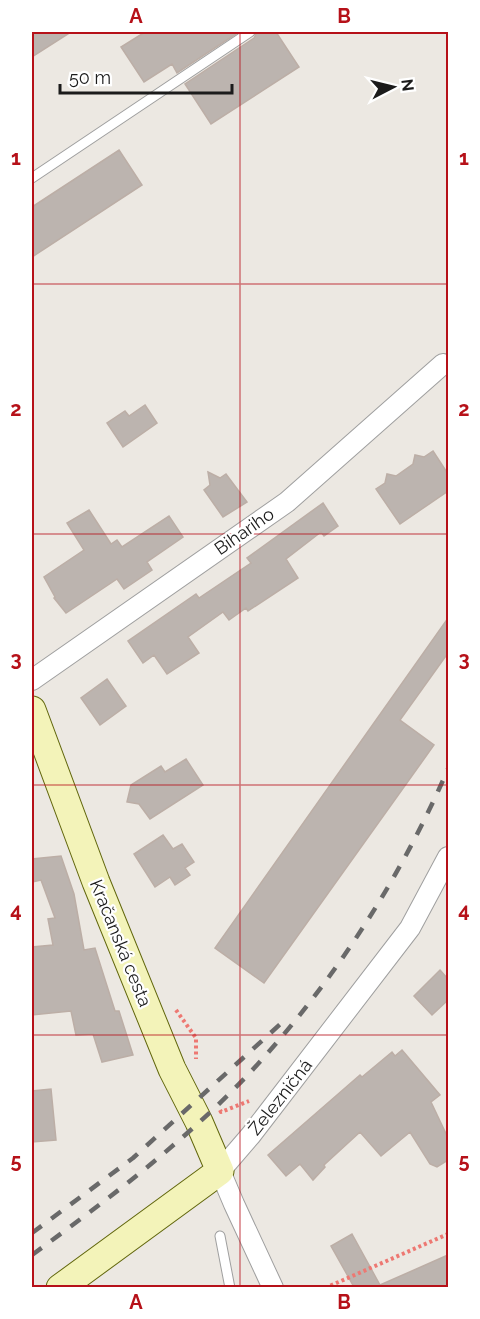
<svg xmlns="http://www.w3.org/2000/svg" width="480" height="1319" viewBox="0 0 480 1319" font-family="Raleway,sans-serif">
<style>
.building{fill:#bcb4af;stroke:#bcaea6;stroke-width:1.5}
.lines{fill:none;stroke-linecap:round;stroke-linejoin:round}
.lane-casing{stroke:#9f9f9f;stroke-width:11}
.street-casing{stroke:#9f9f9f;stroke-width:22}
.secondary-casing{stroke:#62670d;stroke-width:29}
.path{stroke:#ed7872;stroke-width:4;stroke-dasharray:3 3;stroke-linecap:butt}
.lane{stroke:#fff;stroke-width:9}
.street{stroke:#fff;stroke-width:20}
.secondary{stroke:#f3f3b9;stroke-width:27}
.rail{stroke:#696969;stroke-width:4.5;stroke-dasharray:12 12;stroke-linecap:butt}
.grid{fill:none;stroke:#b61119;stroke-width:1.5;stroke-opacity:0.55}
.labels{text-anchor:middle;dominant-baseline:central;stroke-width:4.5;stroke-linejoin:round;paint-order:stroke}
.street-label{font-size:18px;fill:#1b1b1b;stroke:#fff}
.neatline{fill:none;stroke:#b61119;stroke-width:2}
.grid-label{font-size:20px;text-anchor:middle;font-weight:bold;fill:#b61119}
</style>
<rect width="100%" height="100%" fill="#ece8e2"/>
<path class="building" d="M32 32H71L32 57Z
M145 32H239L177 73 172 64 144 82 121 47Z
M257 32H276L299 67 211 124 185 84 254 38Z
M119 150 142 185 32 257V207Z
M145 405 157 423 123 447 107 423 125 411 129 416Z
M433 451 448 474V491L400 524 376 489 385 483 387 474 396 476 413 464 415 455 424 457Z
M208 472 220 478 226 474 247 502 223 517 204 490 210 485Z
M323 503 338 526 324 536 321 532 286 559 298 578 248 611 246 608 229 620 223 612 188 637 199 653 167 674 154 655 143 663 128 641 196 594 199 598 251 563 247 558Z
M89 510 111 544 117 540 122 547 169 516 183 537 147 562 152 570 124 589 117 579 66 613 54 598 55 597 44 577 84 550 67 523Z
M448 618V653L400 720 434 745 264 983 215 948Z
M107 679 126 706 100 725 81 698Z
M186 759 203 785 150 819 139 804 127 802 131 785 161 766 165 772Z
M163 835 173 849 182 844 194 862 185 868 190 875 175 885 170 877 155 887 134 854Z
M61 856 74 894 84 950 95 948 115 1011H119L133 1055 102 1062 93 1034 76 1035 71 1011 32 1015V947L53 945 48 919 55 918 41 880 32 882V859Z
M440 970 448 979V1000L432 1015 414 996Z
M402 1050 440 1095 431 1102 448 1138V1160L437 1167 430 1164 410 1132 381 1156 360 1132 324 1165 325 1167 313 1180 300 1164 286 1176 268 1155 360 1075 362 1077 392 1052 395 1056Z
M51 1089 56 1140 32 1142V1091Z
M352 1234 380 1285 448 1255V1287H354L331 1246Z"/>
<g class="lines">
<defs>
<path id="lane" d="M32 178 250 32
M220 1236 230 1288"/>
<path id="street" d="M32 680 287 502 443 364
M273 1288 234 1204 220 1171 251 1135 410 928 448 857"/>
<path id="secondary" d="M32 710 96 882 172 1069 199 1122 220 1171 60 1288"/>
</defs>
<use href="#lane" class="lane-casing"/>
<use href="#street" class="street-casing"/>
<use href="#secondary" class="secondary-casing"/>
<path class="path" d="M176 1010 196 1038V1059
M220 1110 221 1112 249 1101
M325 1288 448 1234"/>
<use href="#lane" class="lane"/>
<use href="#street" class="street"/>
<use href="#secondary" class="secondary"/>
<path class="rail" d="M32 1233 133 1158 287 1018
M32 1255C111 1197 190 1138 257 1065 337 977 401 877 448 769"/>
</g>
<path class="grid" d="M240 32V1288M32 284H448M32 534H448M32 785H448M32 1035H448"/>
<g class="labels">
<g class="street-label">
<text transform="translate(244 531) rotate(-35)">Bihariho</text>
<text transform="translate(121 943) rotate(68)">Kračanská cesta</text>
<text transform="translate(280 1097) rotate(-52)">Železničná</text>
</g>
</g>
<rect width="480" height="1319" fill="none" stroke="#ffffff" stroke-width="66"/>
<g transform="translate(393 87) rotate(83)" stroke="#ffffff" stroke-width="4.5" paint-order="stroke">
<path d="M0-4.5L10 22L0 15L-10 22Z" fill="#1b1b1b"/>
<text y="-9" font-size="16" font-weight="bold" text-anchor="middle" fill="#1b1b1b">N</text>
</g>
<path d="M60 84v9h172v-9" fill="none" stroke="#1b1b1b" stroke-width="3"/>
<text x="69" y="84" font-size="18" fill="#1b1b1b" stroke="#ffffff" stroke-width="4.5" paint-order="stroke">50 m</text>
<rect x="33" y="33" width="414" height="1253" class="neatline"/>
<g class="grid-label">
<text x="136" y="23">A</text>
<text x="344" y="23">B</text>
<text x="16" y="165">1</text>
<text x="464" y="165">1</text>
<text x="16" y="416">2</text>
<text x="464" y="416">2</text>
<text x="16" y="666">3</text>
<text x="464" y="666">3</text>
<text x="16" y="917">4</text>
<text x="464" y="917">4</text>
<text x="16" y="1168">5</text>
<text x="464" y="1168">5</text>
<text x="136" y="1309">A</text>
<text x="344" y="1309">B</text>
</g>
</svg>
